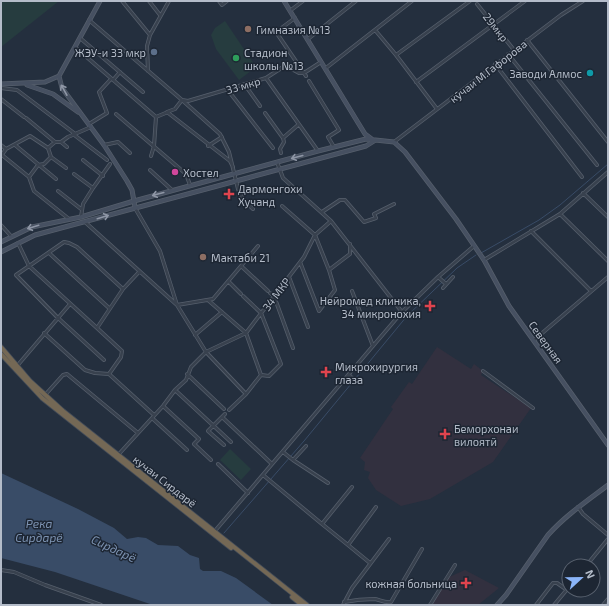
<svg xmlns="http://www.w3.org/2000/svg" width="609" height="606" viewBox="0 0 609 606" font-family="'Exo 2',sans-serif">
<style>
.medical{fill:#32303f}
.green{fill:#263c3f}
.water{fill:#394c67}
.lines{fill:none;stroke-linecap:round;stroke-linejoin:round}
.stream{stroke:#394c67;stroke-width:1}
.street-casing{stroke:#565f6c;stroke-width:4}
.secondary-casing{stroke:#565f6c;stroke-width:5}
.highway-casing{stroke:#434c59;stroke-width:5.5}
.street{stroke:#38414e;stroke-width:2.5}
.secondary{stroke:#465061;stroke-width:3.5}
.highway{stroke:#746855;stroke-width:4}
.oneway{stroke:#8e96a5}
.education-dot{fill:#8d6e63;stroke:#1d2633;stroke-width:1.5}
.service-dot{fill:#5c6f8a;stroke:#1d2633;stroke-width:1.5}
.leisure-dot{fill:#2e9e5b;stroke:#1d2633;stroke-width:1.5}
.culture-dot{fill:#0f9aa8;stroke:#1d2633;stroke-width:1.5}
.hotel-dot{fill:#d1479c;stroke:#1d2633;stroke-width:1.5}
.health-dot{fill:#e0444e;stroke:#1d2633;stroke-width:1.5}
.labels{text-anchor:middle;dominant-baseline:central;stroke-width:3;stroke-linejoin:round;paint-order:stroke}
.street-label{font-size:11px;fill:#b4bcc9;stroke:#1d2633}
.poi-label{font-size:11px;fill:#b4bcc9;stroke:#1d2633;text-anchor:start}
.water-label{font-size:12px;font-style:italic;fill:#7c92b1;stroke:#1d2633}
</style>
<rect width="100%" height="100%" fill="#242f3e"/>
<path class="medical" d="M437 347 471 369 474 364 483 371 481 375 531 408 493 462 430 499 401 506 376 490 368 478 370 472 364 470 365 462 360 458 393 409 391 407 409 382 412 384Z
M465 570 499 588 478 605H429L447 578Z"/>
<path class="green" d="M1 1H59L1 47Z
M225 21 256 67 239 80 216 49 211 35 215 28Z
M230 449 251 469 241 480 220 460Z"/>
<path class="water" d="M1 473 78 509 114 528 127 539 138 537 146 538 158 545 178 546 190 555 199 558 200 569 203 571H221L236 578 273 605H153L55 572 1 558Z"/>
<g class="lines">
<path class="stream" d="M481 253 539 220 560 205 608 164
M224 533 304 441 407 316 457 268 476 255"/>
<defs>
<path id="street" d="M122 1 150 35
M149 1 160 15
M219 1 222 5 227 1
M477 4 514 50
M291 10 303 1
M295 18 276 32 306 76
M89 20 182 100 188 101 266 78 283 67H288L299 73H304L321 62
M375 30 396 55 437 109
M80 38 143 92
M308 39 356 1
M527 40 608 142
M75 47 156 117
M508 54 597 165
M396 55 470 1
M495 64 582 177
M326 68 412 1
M148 71 147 46 150 35 169 1
M266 78 318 151
M113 80 120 72
M309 81 339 130 328 137 334 147
M416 82 525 1
M245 85 260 106
M1 88 17 90 74 133
M227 89 273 148
M1 99 24 117
M265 113 283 138 284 142 280 149 281 153
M116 114 186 174 190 185
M156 117 168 112
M26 118 55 142
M89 124 107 113 99 92 111 79
M73 134 107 160
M283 138 298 125
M61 142 67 147
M394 142 561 15 583 1
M1 145 6 149
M15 145 56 179
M104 145 118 142 130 153
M208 146 222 137
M48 148 51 157 66 168
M2 155 29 177 34 191 69 219
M1 156 6 149 30 136 48 148 55 142H61L68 137 91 127
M151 156 154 146 156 117
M83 160 103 176
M277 162 283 178 331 221 402 312
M233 167 230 161 167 112 175 109 182 100 220 134 229 152 238 189 243 199 253 209
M150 170 172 190
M74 174 93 188 83 204 81 217
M29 177 38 165 44 164 51 157
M93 188 110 164
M58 191 81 209
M583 193 608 217
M282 206 315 235 329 270
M322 212 340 200H345L364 222 376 218 374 214 394 204
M560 214 608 261
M85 222 177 305 213 299 258 246
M1 225 11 236
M531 231 591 291
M18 243 29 266 97 328
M49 253 109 308
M484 260 560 214 608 172
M300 262 319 311
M241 266 268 291
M139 272 123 289 97 328 122 351 121 357 109 374 154 415
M289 277 308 327
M438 277 446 284
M229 282 241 294
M443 288 453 277
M352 291 373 346
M270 293 274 296 293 348
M243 296 261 313 281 364 269 376 261 375 246 394
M209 301 246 333 261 375
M319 311 335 290 329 270 350 254V244
M44 333 85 370 95 373 109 374
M195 335 222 312
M534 340 608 277
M104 360 58 318 16 275 64 242 69 243 77 247 123 289
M17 366 70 304
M483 371 533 408
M187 374 224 409
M349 375 356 382
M175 390 231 442
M45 395 63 375 67 374 138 433
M163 406 199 439 194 444 211 460
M229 410 246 394 206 352 246 333 304 257 315 235 331 221
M222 417 272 464
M152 418 187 450
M224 445 208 431 225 414
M283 452 293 460 328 483
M118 455 163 406 175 390 186 380 191 367 206 352 177 305 160 251 135 208
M293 460 306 446
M218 464 248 493
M263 475 322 524 352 487
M578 507 583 514 608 535
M322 524 348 545 376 507
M214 532 402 312 438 277 474 246
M348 545 370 563
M586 566 608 539
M1 570 14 572 45 585 101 605
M344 602C354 600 364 599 375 599 380 600 385 603 391 602L422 549
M343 605 352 588 389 539
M430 605 455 565
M536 605 553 583H557L567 590
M554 605 569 587
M603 605 608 599"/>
<path id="secondary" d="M284 1 357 121 365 134 373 140
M59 76 62 88 104 145 127 181 132 190 135 207
M1 84 45 82 59 76 100 1
M27 85 53 94 78 112
M1 242 32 227 81 217 134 201 318 151 366 139 394 142 405 152 456 219 484 260 509 306 608 445
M1 252 35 235 366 146 374 141
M497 605 506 595 548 535C566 515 587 501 608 485"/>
<path id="highway" d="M1 347 30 381 63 411 307 605
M1 354 42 398 231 548
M292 597 302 605"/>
</defs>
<use href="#street" class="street-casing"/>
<use href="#secondary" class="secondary-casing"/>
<use href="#highway" class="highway-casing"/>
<use href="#street" class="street"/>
<use href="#secondary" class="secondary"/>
<use href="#highway" class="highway"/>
</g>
<defs><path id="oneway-shaft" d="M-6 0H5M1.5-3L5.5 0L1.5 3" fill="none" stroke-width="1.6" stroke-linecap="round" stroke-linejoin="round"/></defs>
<g class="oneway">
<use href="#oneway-shaft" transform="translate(64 90) rotate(-119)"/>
<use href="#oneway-shaft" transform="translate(297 157) rotate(165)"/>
<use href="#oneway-shaft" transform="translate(158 194) rotate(165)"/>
<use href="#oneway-shaft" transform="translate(103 217) rotate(-17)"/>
<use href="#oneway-shaft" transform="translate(33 227) rotate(163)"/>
</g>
<g class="education-dot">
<circle cx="248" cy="29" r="4"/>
<circle cx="203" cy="257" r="4"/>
</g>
<circle class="service-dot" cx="154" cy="52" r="4"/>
<circle class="leisure-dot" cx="236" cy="58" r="4"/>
<circle class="culture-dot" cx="590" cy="73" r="4"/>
<circle class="hotel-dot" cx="175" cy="172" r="4"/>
<g class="health-dot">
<path d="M227 188h4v4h4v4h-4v4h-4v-4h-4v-4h4z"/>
<path d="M428 300h4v4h4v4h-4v4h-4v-4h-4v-4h4z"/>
<path d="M324 366h4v4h4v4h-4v4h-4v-4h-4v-4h4z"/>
<path d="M443 428h4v4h4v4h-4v4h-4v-4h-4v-4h4z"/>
<path d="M464 577h4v4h4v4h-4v4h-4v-4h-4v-4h4z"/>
</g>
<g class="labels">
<g class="street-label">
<text transform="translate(496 27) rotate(52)">29мкр</text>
<text transform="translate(488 71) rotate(-38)">кӯчаи М.Гафорова</text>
<text transform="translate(243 85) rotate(-16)">33 мкр</text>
<text transform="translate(276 294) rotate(-53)">34 МКР</text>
<text transform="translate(546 342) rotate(54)">Северная</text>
<text transform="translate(165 481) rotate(38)">кучаи Сирдарё</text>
</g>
<g class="poi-label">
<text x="256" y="29">Гимназия №13</text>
<text x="146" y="52" text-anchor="end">ЖЭУ-и 33 мкр</text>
<text x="244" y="52">Стадион<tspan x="244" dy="13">школы №13</tspan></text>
<text x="582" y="73" text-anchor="end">Заводи Алмос</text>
<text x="183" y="172">Хостел</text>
<text x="238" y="188">Дармонгохи<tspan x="238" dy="13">Хучанд</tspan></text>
<text x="211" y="257">Мактаби 21</text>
<text x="421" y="300" text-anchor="end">Нейромед клиника,<tspan x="421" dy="13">34 микронохия</tspan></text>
<text x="335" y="366">Микрохирургия<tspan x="335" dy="13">глаза</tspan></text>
<text x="454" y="428">Беморхонаи<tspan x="454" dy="13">вилоятй</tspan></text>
<text x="457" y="583" text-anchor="end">кожная больница</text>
</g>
<g class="water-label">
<text x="39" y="523">Река<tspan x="39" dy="14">Сирдарё</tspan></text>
<text transform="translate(114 548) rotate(25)">Сирдарё</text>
</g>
</g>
<rect width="609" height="606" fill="none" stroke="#b4bcc9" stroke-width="4"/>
<g transform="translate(581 578) rotate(68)"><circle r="19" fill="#1d2633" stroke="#59626f"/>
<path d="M0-3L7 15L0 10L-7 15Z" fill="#8ab4f8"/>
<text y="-6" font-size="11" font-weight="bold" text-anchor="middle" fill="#b4bcc9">N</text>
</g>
</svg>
